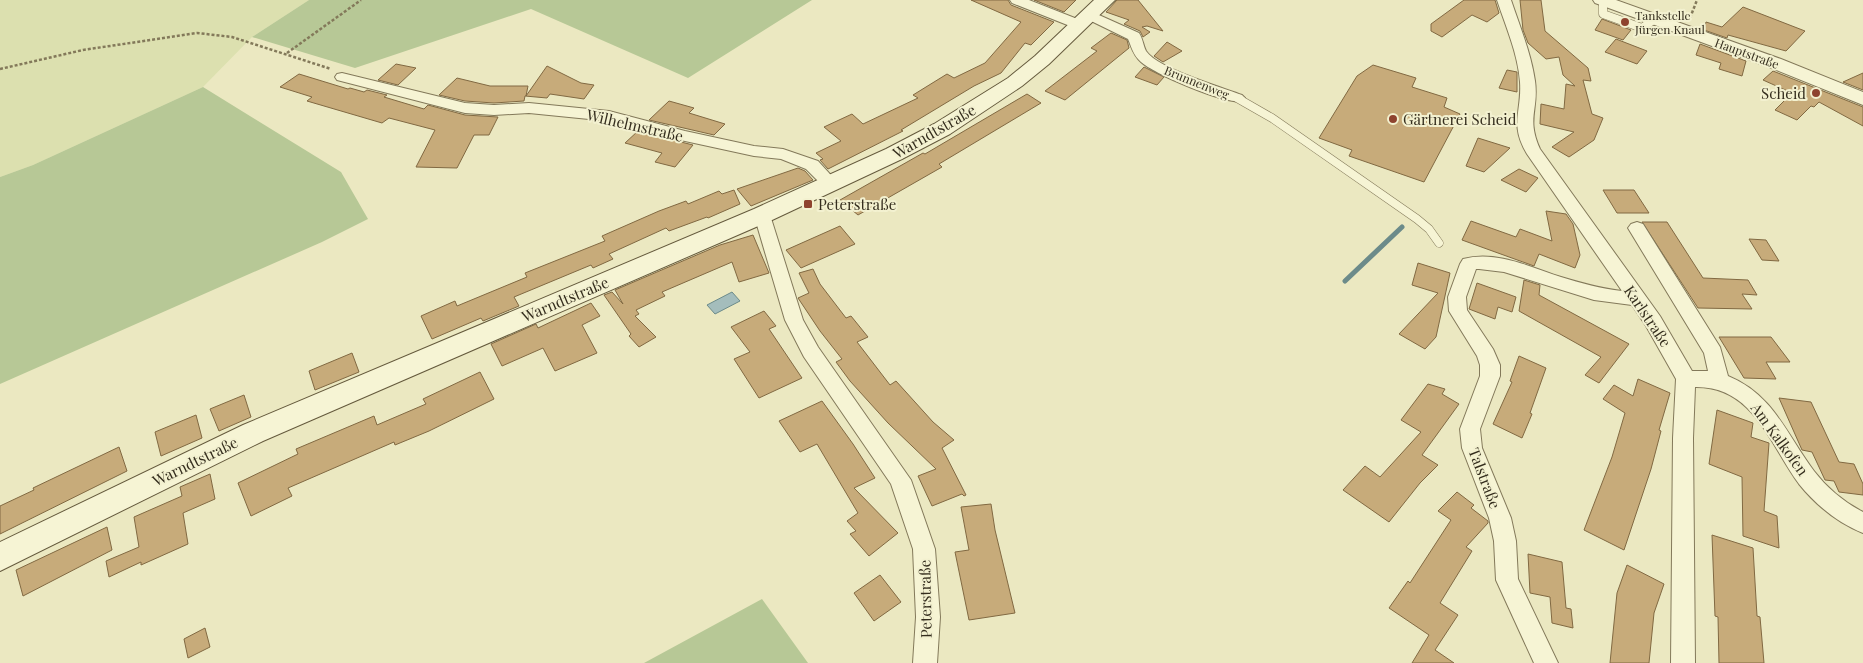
<svg xmlns="http://www.w3.org/2000/svg" width="1863" height="663" viewBox="0 0 1863 663" font-family="'Playfair Display',serif">
<style>
.farmland{fill:#dce0af}
.green{fill:#b7c896}
.water{fill:#a4bdbc;stroke:#6c8b8a}
.lines{fill:none;stroke-linecap:round;stroke-linejoin:round}
.stream{stroke:#6c8b8a;stroke-width:5}
.building{fill:#c7ab7a;stroke:#816942}
.service-casing{stroke:#83795a;stroke-width:9}
.minor-casing{stroke:#83795a;stroke-width:2}
.tertiary-casing{stroke:#83795a;stroke-width:2}
.secondary-casing{stroke:#655a3d;stroke-width:2}
.path{stroke:#83795a;stroke-width:2.5;stroke-dasharray:3 2;stroke-linecap:butt}
.service{stroke:#f6f4d4;stroke-width:8}
.minor{fill:#f6f4d4;fill-rule:evenodd}
.tertiary{fill:#f6f4d4;fill-rule:evenodd}
.secondary{fill:#f6f4d4;fill-rule:evenodd}
.poi-dot{fill:#8e432e;stroke:#f3f1d0;stroke-width:2}
.labels{text-anchor:middle;dominant-baseline:central;stroke-width:4;stroke-linejoin:round;paint-order:stroke}
.far-poi-label{font-size:12px;fill:#342d1d;stroke:#f3f1d0;text-anchor:start}
.far-street-label{font-size:12px;fill:#342d1d;stroke:#f3f1d0}
.poi-label{font-size:15px;fill:#342d1d;stroke:#f3f1d0;text-anchor:start}
.street-label{font-size:15px;fill:#342d1d;stroke:#f3f1d0}
</style>
<rect width="100%" height="100%" fill="#ebe8c1"/>
<path class="farmland" d="M0 0H309L252 37 203 87 33 165 0 177Z"/>
<path class="green" d="M309 0H812L688 78 531 9 355 68 252 37Z
M203 87 341 172 368 219 322 242 0 384V177L33 165Z
M762 599 808 663H644Z"/>
<path class="water" d="M732 292 740 301 715 314 707 305Z"/>
<g class="lines">
<path class="stream" d="M1345 281 1402 227"/>
</g>
<path class="building" d="M971 0H1008L1011 5 1054 22 1031 45 1025 43 1001 73 974 86 901 130 903 131 828 169 820 160 823 159 816 153 841 141 824 127 852 114 863 124 918 98 913 95 947 74 954 78 985 63 1021 22Z
M1034 0H1076L1064 12Z
M1117 0H1138L1163 31 1147 26 1142 27 1150 32 1143 37 1140 31 1124 24 1129 20 1106 12Z
M1464 0H1495L1499 13 1487 22 1472 15 1442 37 1431 31V24Z
M1520 0H1541L1545 31 1588 68 1591 81 1583 80 1592 114 1603 118 1594 140 1569 157 1552 147 1574 132 1540 124 1541 104 1564 109 1566 84 1575 86 1563 75 1559 57 1546 59 1528 43 1523 30Z
M1743 7 1805 31 1786 51 1728 35 1727 38 1704 30 1706 22 1722 27Z
M1602 19 1631 30 1623 40 1595 30Z
M1111 33 1127 40 1129 48 1065 100 1045 91 1097 51 1091 48Z
M1616 39 1647 51 1637 64 1605 52Z
M1167 42 1182 51 1163 62 1154 56Z
M1700 44 1746 61 1742 76 1719 69 1721 63 1696 55Z
M396 64 416 68 398 85 378 80Z
M1373 65 1416 78 1412 87 1447 98 1444 107 1460 114 1424 182 1349 156 1352 150 1319 138 1357 76Z
M547 66 581 83 594 85 584 99 550 94 547 98 525 96 524 101 494 103 465 101 439 95 457 78 490 86H528L526 96Z
M1144 67 1164 77 1157 85 1135 77Z
M1507 70 1517 72V92L1499 88Z
M1773 71 1863 107V126L1819 102 1814 107 1811 106 1797 120 1775 110 1792 93 1763 80Z
M1863 73V90L1843 82Z
M299 74 348 89 350 88 364 92 367 90 387 95 384 97 424 109 428 105 465 115 498 117 489 135H474L457 168 416 167 435 130 389 118 382 123 307 101 312 97 280 87Z
M1027 94 1041 103 939 164 942 167 858 215 840 200 923 153 925 154Z
M669 101 694 108 689 113 725 124 714 135 649 120Z
M638 131 685 143 693 145 675 167 655 162 662 153 625 143Z
M1478 138 1510 148 1484 172 1466 166Z
M798 168 805 171 813 180 751 206 737 189Z
M1519 169 1538 178 1526 192 1501 180Z
M734 190 740 204 708 218 707 217 669 231 666 228 609 254 613 259 593 268 591 265 514 297 519 306 483 321 481 318 432 339 421 316 455 301 457 306 527 277 525 273 605 241 602 236 659 211 686 201 688 204 719 191 722 194Z
M1603 190H1634L1649 213H1617Z
M1546 211 1566 214 1573 224 1580 255 1575 268 1539 254 1534 266 1462 240 1471 221 1516 237 1520 229 1552 241Z
M1642 222H1667L1703 278 1748 280 1757 295 1742 294 1752 309 1698 308Z
M840 226 855 244 801 268 786 250Z
M753 235 769 273 739 282 732 262 662 292 665 296 636 310 639 314 635 316 656 337 639 347 629 336 631 334 604 295 612 292 623 304 615 290 720 245Z
M1749 239 1766 240 1779 261 1762 260Z
M1418 263 1450 273 1436 337 1425 349 1399 334 1438 293 1412 285Z
M813 269 820 284 846 318 851 316 868 337 857 342 890 385 896 381 933 422 954 440 942 448 966 495 964 496 962 494 932 506 918 476 936 469 888 423 850 381 836 362 842 359 820 331 798 298 809 293 799 273Z
M1524 280 1540 285 1539 295 1629 344 1599 383 1585 375 1601 357 1519 311Z
M1477 283 1516 297 1512 312 1498 307 1495 319 1469 309Z
M591 303 600 316 582 325 597 353 555 371 543 348 502 366 491 344 536 324 538 328Z
M764 311 776 326 769 329 802 378 759 398 734 359 750 352 731 327Z
M1719 337H1771L1790 362H1766L1776 379 1744 378Z
M352 353 359 372 315 390 309 371Z
M1519 356 1546 368 1530 413 1532 414 1522 438 1493 424 1512 382 1510 381Z
M480 372 494 399 429 431 395 445 394 442 288 488 292 496 251 516 238 483 298 454 296 449 374 416 377 425 426 404 423 399Z
M1638 379 1670 393 1659 430 1661 431 1651 469 1624 550 1584 530 1612 457 1625 413 1603 399 1614 385 1633 396Z
M1428 384 1445 389 1442 394 1459 404 1422 455 1438 465 1420 483 1389 522 1343 490 1365 466 1380 477 1421 432 1401 420Z
M244 395 251 417 219 431 210 409Z
M1779 398 1811 402 1839 462 1854 464 1863 484V495L1839 492 1834 481 1825 480 1812 452 1802 450Z
M822 401 853 444 875 478 854 488 898 533 869 556 850 534 856 531 847 521 858 513 817 444 800 452 779 421Z
M1717 410 1753 423 1751 437 1769 443 1764 511 1777 516 1779 548 1743 536 1742 477 1709 464Z
M196 415 202 438 161 456 155 432Z
M119 447 127 471 0 534V506L34 490 33 488Z
M210 474 215 499 183 513 188 544 141 565V562L109 577 106 561 139 547 134 517 182 496 180 487Z
M1457 492 1474 505 1471 508 1488 521V523L1466 547 1472 551 1440 603 1458 615 1435 650 1454 663H1412L1429 635 1389 608 1408 581 1410 583 1451 520 1438 511Z
M991 504 995 530 1015 613 969 620 955 552 969 550 961 507Z
M107 527 112 550 23 596 16 570Z
M1712 535 1753 548 1757 616 1760 617 1764 663H1719L1718 617 1715 616Z
M1528 554 1562 562 1566 608 1571 609 1573 628 1552 623 1550 597 1530 593Z
M1627 565 1664 584 1654 613 1649 663H1610L1617 593Z
M880 575 901 602 874 621 854 593Z
M205 628 210 647 188 658 184 639Z"/>
<g class="lines">
<defs>
<path id="service" d="M1603 1V14L1642 28 1655 19
M1237 98 1272 118 1417 219 1429 229 1439 243"/>
<path id="minor" d="M1010 0H1029L1085 22 1087 25 1085 28H1075L1012 3Z
M1497 0H1511C1520 27 1531 53 1535 81 1539 110 1526 118 1540 149L1660 316 1692 371H1708L1704 353 1628 228 1631 224 1637 222 1643 224 1720 347 1728 376C1774 395 1786 434 1814 471 1827 488 1844 502 1863 512V533C1838 523 1816 505 1799 484 1770 445 1754 386 1695 387L1693 438 1695 663H1671L1673 438 1676 379 1646 326 1632 305 1594 300 1504 272 1479 269H1476L1466 297 1467 310 1493 349 1500 365V376L1480 429 1482 448 1511 518 1516 541 1518 579 1558 663H1534L1496 580 1494 541 1489 518 1462 448 1460 429 1480 376V365L1477 356 1449 311 1448 297 1460 264 1463 259C1496 250 1530 267 1561 277 1581 283 1601 289 1622 291L1527 154C1509 124 1522 112 1520 82 1518 54 1506 27 1497 0Z
M1090 11 1139 33C1143 39 1143 45 1146 51 1158 69 1221 87 1242 95L1245 98 1242 101C1227 105 1154 74 1141 62 1133 55 1132 48 1128 39L1085 18 1083 15 1085 12Z
M342 73 465 103 494 105 529 103 609 111 685 131 754 146 783 149 818 161 839 184 837 188 831 190 825 188 806 169 781 159 754 156 685 141 609 121 529 113 494 115 465 113 337 80 335 77 337 74Z
M762 209 768 211 770 215 803 320 818 347 911 480 935 549 940 617 937 663H913L916 617 913 549 891 484 804 357 785 320 754 215 756 211Z"/>
<path id="tertiary" d="M1593 0H1616L1781 59 1863 92V105L1769 67 1595 3Z"/>
<path id="secondary" d="M1094 0H1115L1049 64 1022 86 950 134 902 159 770 221 263 441 0 571V542L243 425 754 209 886 149 934 124 1008 78 1035 56Z"/>
</defs>
<use href="#service" class="service-casing"/>
<use href="#minor" class="minor-casing"/>
<use href="#tertiary" class="tertiary-casing"/>
<use href="#secondary" class="secondary-casing"/>
<path class="path" d="M1690 18 1697 0
M287 53 361 0
M0 69 83 50 197 33 232 37 331 69"/>
<use href="#service" class="service"/>
<use href="#minor" class="minor"/>
<use href="#tertiary" class="tertiary"/>
<use href="#secondary" class="secondary"/>
</g>
<g class="poi-dot">
<circle cx="1625" cy="22" r="5"/>
<circle cx="1816" cy="93" r="5"/>
<circle cx="1393" cy="119" r="5"/>
<rect x="803" y="199" width="10" height="10" rx="2.5"/>
</g>
<g class="labels">
<g class="far-poi-label">
<text x="1635" y="15">Tankstelle<tspan x="1635" dy="14">Jürgen Knaul</tspan></text>
</g>
<g class="far-street-label">
<text transform="translate(1747 53) rotate(20)">Hauptstraße</text>
<text transform="translate(1197 82) rotate(22)">Brunnenweg</text>
</g>
<g class="poi-label">
<text x="1806" y="93" text-anchor="end">Scheid</text>
<text x="1403" y="119">Gärtnerei Scheid</text>
<text x="818" y="204">Peterstraße</text>
</g>
<g class="street-label">
<text transform="translate(635 125) rotate(13)">Wilhelmstraße</text>
<text transform="translate(934 131) rotate(-30)">Warndtstraße</text>
<text transform="translate(565 299) rotate(-23)">Warndtstraße</text>
<text transform="translate(1648 316) rotate(56)">Karlstraße</text>
<text transform="translate(1780 439) rotate(54)">Am Kalkofen</text>
<text transform="translate(195 461) rotate(-26)">Warndtstraße</text>
<text transform="translate(1485 478) rotate(69)">Talstraße</text>
<text transform="translate(925 599) rotate(-91)">Peterstraße</text>
</g>
</g>
</svg>
